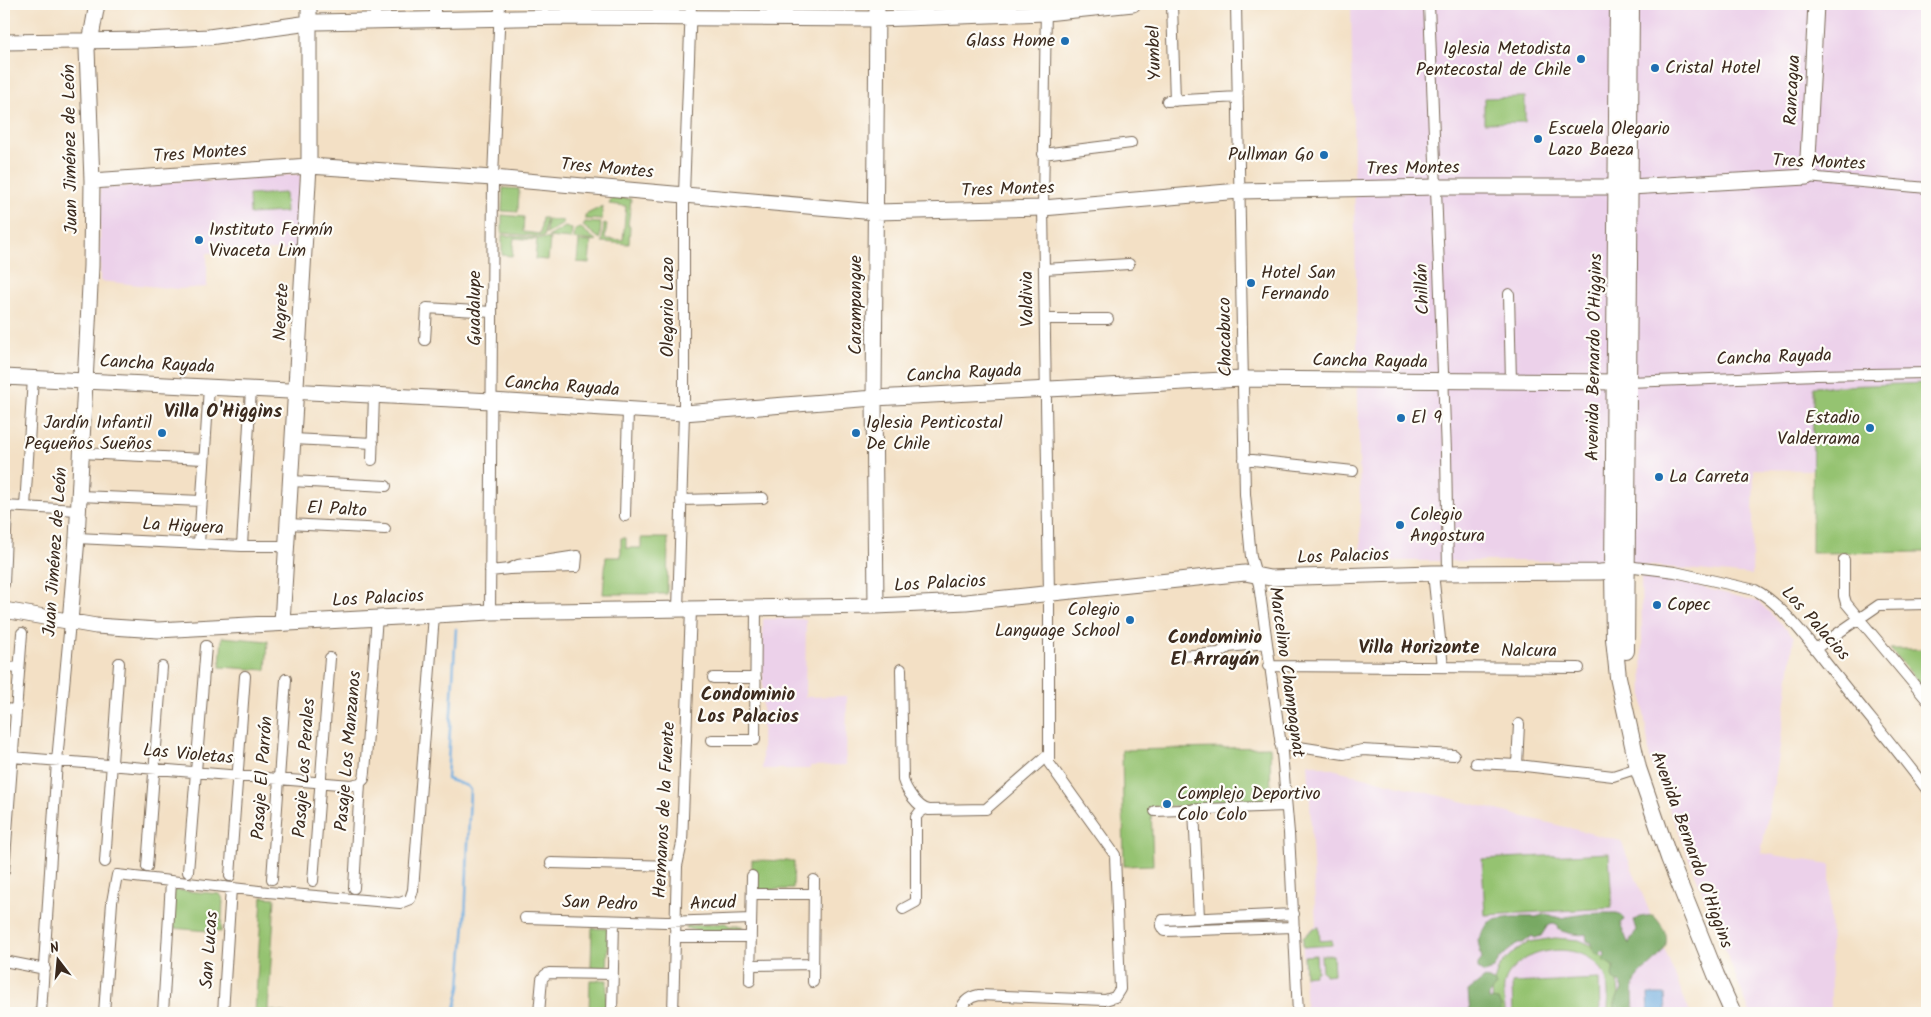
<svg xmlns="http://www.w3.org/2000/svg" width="1931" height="1017" viewBox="0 0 1931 1017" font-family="Kalam,sans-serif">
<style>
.built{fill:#ecd1ea}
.green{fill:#95c371;stroke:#687648}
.forest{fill:#78a963;stroke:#5a6a40}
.water{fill:#6caade;stroke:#546a7e}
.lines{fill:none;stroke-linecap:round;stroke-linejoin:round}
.stream{stroke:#6caade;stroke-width:2.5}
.street-casing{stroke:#7b6a58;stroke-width:12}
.secondary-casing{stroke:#7b6a58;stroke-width:17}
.primary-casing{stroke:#7b6a58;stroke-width:18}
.street{stroke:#fff;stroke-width:10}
.secondary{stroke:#fff;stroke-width:15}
.primary{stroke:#fff;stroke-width:16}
.poi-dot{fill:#1f6fb2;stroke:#fdfcf7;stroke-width:2}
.labels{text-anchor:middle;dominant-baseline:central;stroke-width:4.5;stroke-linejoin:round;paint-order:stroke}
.poi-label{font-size:18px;fill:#3b2a1e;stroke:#fdfcf7;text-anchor:start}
.street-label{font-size:18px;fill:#3b2a1e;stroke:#fdfcf7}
.neighbourhood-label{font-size:19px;font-weight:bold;fill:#3b2a1e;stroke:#fdfcf7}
</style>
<rect width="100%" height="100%" fill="#fdfcf7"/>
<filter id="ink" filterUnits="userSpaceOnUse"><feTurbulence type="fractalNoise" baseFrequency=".02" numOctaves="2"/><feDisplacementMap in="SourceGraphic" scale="10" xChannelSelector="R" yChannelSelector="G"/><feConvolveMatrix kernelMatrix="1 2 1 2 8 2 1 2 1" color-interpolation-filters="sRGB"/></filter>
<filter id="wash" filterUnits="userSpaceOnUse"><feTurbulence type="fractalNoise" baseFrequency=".0096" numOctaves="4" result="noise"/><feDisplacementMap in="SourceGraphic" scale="20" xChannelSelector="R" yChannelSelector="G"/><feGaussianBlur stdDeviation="1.12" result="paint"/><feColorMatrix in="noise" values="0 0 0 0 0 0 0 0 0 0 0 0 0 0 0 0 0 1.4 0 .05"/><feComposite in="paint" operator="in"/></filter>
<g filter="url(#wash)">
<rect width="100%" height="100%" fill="#f3e0c5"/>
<path class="built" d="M1351 4H1927V383L1813 387V470L1754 469 1752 575 1598 561H1361Z
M301 174 297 230 299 231 298 249 207 253V287L178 289 100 281V188L145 186 150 183 201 180 204 182Z
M1641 576 1693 585 1759 602 1794 637 1778 762 1761 853 1830 864 1831 1013H1750L1650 760 1643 704Z
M763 619H806L805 697 847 696 846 765 810 766V769H762Z
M1308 763 1621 841 1690 1013H1306L1302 938 1316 925Z"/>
<path class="green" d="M1525 97V122L1484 123V98Z
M503 188 519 189 518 212 502 211Z
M285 193 286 212 250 214 249 195Z
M612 197 631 199 628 226H630L629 244 602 242 604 223 607 224 605 239 623 240 626 206 609 204Z
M603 206 602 220 585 219V215Z
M502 215 524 217 523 232 540 234 542 218H546L544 237 502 233Z
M547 219 563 221V224L546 234Z
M585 222 601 223 600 239 583 226Z
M565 227 572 229 571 239 548 237Z
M581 228 597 241 574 239 575 230Z
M502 235 535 238V240L514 238 512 256 502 255Z
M537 238 550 239 548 260 535 259Z
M579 241 591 242 589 263 577 262Z
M1927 383V552L1812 553 1813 387Z
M621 538H626V548H641V538H668L667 594H603L606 557H621Z
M222 637 268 641 266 670 220 667Z
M1890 649H1927V691Z
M1270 747 1271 802 1151 807 1153 865 1124 866 1122 750Z
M1609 853 1612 908 1485 915 1482 859Z
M752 860 794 861 793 889 757 890 752 874Z
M174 890 220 894 223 899 221 932 171 928Z
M262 897 275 898 268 1010 286 1013H255Z
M725 923 730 926H742L743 928 730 929 723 932H701L686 928 687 926Z
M1319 927 1320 941 1332 940V945L1303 947V938L1314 928Z
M592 928 609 929 607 970 591 968Z
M1555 938 1579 940 1591 945 1612 966 1618 981 1620 1013H1608C1608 1002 1609 989 1606 978 1591 937 1518 944 1505 982 1502 991 1505 1004 1505 1013H1493L1492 988 1498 969 1509 956 1529 942Z
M1316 955 1317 972 1314 973V975L1305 976 1304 956Z
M1321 955H1333L1334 974 1325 975 1324 972H1322Z
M1599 979 1600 1013H1513L1512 983Z
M590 980H607L606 1013H589Z"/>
<path class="forest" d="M1603 913H1617L1622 915 1624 920 1620 923 1629 945 1631 938 1637 930 1634 920 1640 917 1653 915C1674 937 1669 949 1648 967 1645 970 1641 972 1639 975 1630 985 1634 1001 1634 1013H1616C1612 1006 1617 996 1622 990L1621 983 1613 979 1612 975 1614 967 1604 960 1605 954 1603 951 1599 956 1592 949V943L1587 941 1586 934C1578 936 1567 933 1559 930L1558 926 1554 924 1548 925 1541 936 1535 938 1532 936 1523 943H1518C1513 948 1507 951 1502 957 1494 965 1497 970 1484 973L1478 969V964L1482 959 1478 941 1488 923 1493 920 1512 917H1536L1546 914 1560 918 1585 914Z
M1485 978 1495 983 1496 987 1489 995V999L1498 1000 1501 1006 1500 1013H1470L1468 991Z"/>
<path class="water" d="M1665 994 1666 1013H1649L1648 994Z"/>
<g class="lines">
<path class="stream" d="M454 1013 460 987 465 923 470 790 467 786 447 779 456 629"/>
</g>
</g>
<g filter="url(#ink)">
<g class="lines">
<defs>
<path id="street" d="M567 4V17
M1172 4 1175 101
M1236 4 1245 494 1251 557 1259 585 1282 753 1289 833 1298 1013
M1429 4 1446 452 1448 573
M435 20V4
M375 21V4
M1167 101 1238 97
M1043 154 1131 143
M1807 177 1927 188
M1044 269 1129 264
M1509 294 1511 382
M1045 319H1108
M425 340 427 308 492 312
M1628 382 1817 375 1927 373
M293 439 373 443
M81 453 204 459
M1244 459 1353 471
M372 460 374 395
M291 481 386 486
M79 496 202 501
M681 500 763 498
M4 506 78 510
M25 507 33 378
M625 516 628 410
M288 524 385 529
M77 538 242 546H287
M199 544 209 387
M242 546 251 389
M1844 560V596L1846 603 1927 700
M1626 566 1675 572 1755 590C1784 604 1818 654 1839 679 1868 716 1899 752 1927 790
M490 571 509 569 576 567 577 556 518 565 509 569
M1433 573 1443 667
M4 584 7 507
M678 610 684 413V194L691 4
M490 612 493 178 500 4
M1815 649 1879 605 1927 604
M1181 656 1219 653 1229 647 1265 643
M1268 666 1579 668
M4 667 19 668
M901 669 903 780C906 790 918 808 929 810L986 809 1049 754
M713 678H756
M4 709 16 710
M712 740H755L756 608
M1280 744 1344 754 1362 750 1454 755
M12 757 351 785 360 783
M1476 763 1517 765 1613 776 1638 768
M1517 765 1519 724
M1194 809 1199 918
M1155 811 1286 806
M105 862 119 663
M551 863 677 866
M147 867 162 667
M4 871 22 633
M188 872 206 646
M230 876 245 676
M272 879 286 679
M313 881 330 658
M354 888 360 783 364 779 365 772 377 617
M752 894H814
M903 909 916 902V817L919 813 925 809
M1294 914 1163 920 1161 926 1164 931 1294 927
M525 918 666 922 751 919
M675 937H751
M4 961 45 969
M750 965 813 964
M750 981 752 876
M813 982 814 880
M41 1013 57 761 70 622
M104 1013 112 902 117 875 268 892 400 903 410 899 413 890 434 615
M163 1013 171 882
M223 1013 231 888
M539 1013 542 979 545 975 549 973 613 974
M612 1013 614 921
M673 1013 677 866 682 843 691 610
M960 1013C962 1002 969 997 979 995L1105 1000 1115 997 1120 989 1115 855 1049 763V594L1043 208 1046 4"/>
<path id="secondary" d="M4 42 145 40 209 37 316 22 567 17 876 19 1046 13 1133 4
M92 181 309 166 493 178 875 212 1043 208 1239 191 1436 187H1630L1807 177 1816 4
M4 377 492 401 684 413 874 398 1243 379 1625 382
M876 606 874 398 877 4
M4 610 96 626 158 630 490 612 876 606 966 602 1245 573 1270 578 1433 573 1600 572 1613 571 1625 567
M70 622 77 538 91 266 92 181 87 49 91 37 97 4
M282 623 309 166V4"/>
<path id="primary" d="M1618 4 1613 571 1614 639 1618 677 1638 768 1669 858 1716 975 1733 1013
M1626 651 1631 4"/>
</defs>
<use href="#street" class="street-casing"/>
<use href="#secondary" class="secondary-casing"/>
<use href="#primary" class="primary-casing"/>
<use href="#street" class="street"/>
<use href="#secondary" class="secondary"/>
<use href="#primary" class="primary"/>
</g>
</g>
<g class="poi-dot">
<circle cx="1065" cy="41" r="5"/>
<circle cx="1581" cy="59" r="5"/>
<circle cx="1655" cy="68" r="5"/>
<circle cx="1538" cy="139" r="5"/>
<circle cx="1324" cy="155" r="5"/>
<circle cx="199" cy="240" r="5"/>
<circle cx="1251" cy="283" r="5"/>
<circle cx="1401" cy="418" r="5"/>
<circle cx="1870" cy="428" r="5"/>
<circle cx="162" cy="433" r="5"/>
<circle cx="856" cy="433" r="5"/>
<circle cx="1659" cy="477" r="5"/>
<circle cx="1400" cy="525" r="5"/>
<circle cx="1657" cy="605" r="5"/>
<circle cx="1130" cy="620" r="5"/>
<circle cx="1167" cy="804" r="5"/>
</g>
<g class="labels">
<g class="poi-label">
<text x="1055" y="41" text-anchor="end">Glass Home</text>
<text x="1571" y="49" text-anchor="end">Iglesia Metodista<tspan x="1571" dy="21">Pentecostal de Chile</tspan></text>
<text x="1665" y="68">Cristal Hotel</text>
<text x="1548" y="129">Escuela Olegario<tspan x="1548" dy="21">Lazo Baeza</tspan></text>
<text x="1314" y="155" text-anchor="end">Pullman Go</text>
<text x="209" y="230">Instituto Fermín<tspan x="209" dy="21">Vivaceta Lim</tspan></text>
<text x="1261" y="273">Hotel San<tspan x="1261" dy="21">Fernando</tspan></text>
<text x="1411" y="418">El 9</text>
<text x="1860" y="418" text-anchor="end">Estadio<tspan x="1860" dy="21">Valderrama</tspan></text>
<text x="152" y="423" text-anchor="end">Jardín Infantil<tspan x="152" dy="21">Pequeños Sueños</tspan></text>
<text x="866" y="423">Iglesia Penticostal<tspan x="866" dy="21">De Chile</tspan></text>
<text x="1669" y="477">La Carreta</text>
<text x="1410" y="515">Colegio<tspan x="1410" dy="21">Angostura</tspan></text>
<text x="1667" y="605">Copec</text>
<text x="1120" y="610" text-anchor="end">Colegio<tspan x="1120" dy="21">Language School</tspan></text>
<text x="1177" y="794">Complejo Deportivo<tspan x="1177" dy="21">Colo Colo</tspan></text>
</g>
<g class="street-label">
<text transform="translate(1155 53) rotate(-92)">Yumbel</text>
<text transform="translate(1793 90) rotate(-87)">Rancagua</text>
<text transform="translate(71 149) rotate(-91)">Juan Jiménez de León</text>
<text transform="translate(200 154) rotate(-4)">Tres Montes</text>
<text transform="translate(1819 163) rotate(2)">Tres Montes</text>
<text transform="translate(607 169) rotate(5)">Tres Montes</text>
<text transform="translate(1413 169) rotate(-1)">Tres Montes</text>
<text transform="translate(1008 190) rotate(-2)">Tres Montes</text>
<text transform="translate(1423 289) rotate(-92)">Chillán</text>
<text transform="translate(1028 299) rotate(-91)">Valdivia</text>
<text transform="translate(856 305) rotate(-90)">Carampangue</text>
<text transform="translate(668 307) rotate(-90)">Olegario Lazo</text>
<text transform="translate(475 308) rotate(-90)">Guadalupe</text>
<text transform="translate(282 312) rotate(-87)">Negrete</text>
<text transform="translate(1226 337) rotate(-91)">Chacabuco</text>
<text transform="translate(1595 357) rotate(-89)">Avenida Bernardo O'Higgins</text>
<text transform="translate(1774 358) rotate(-2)">Cancha Rayada</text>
<text transform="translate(1370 362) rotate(1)">Cancha Rayada</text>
<text transform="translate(157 365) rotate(3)">Cancha Rayada</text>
<text transform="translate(964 374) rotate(-3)">Cancha Rayada</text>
<text transform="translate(562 387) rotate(4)">Cancha Rayada</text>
<text transform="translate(337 510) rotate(3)">El Palto</text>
<text transform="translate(183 527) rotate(3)">La Higuera</text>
<text transform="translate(56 552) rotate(-86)">Juan Jiménez de León</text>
<text transform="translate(1343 557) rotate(-2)">Los Palacios</text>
<text transform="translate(940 584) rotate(-3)">Los Palacios</text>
<text transform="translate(378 599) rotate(-3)">Los Palacios</text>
<text transform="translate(1815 624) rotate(48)">Los Palacios</text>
<text x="1529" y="651">Nalcura</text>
<text transform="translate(1286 672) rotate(82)">Marcelino Champagnat</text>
<text transform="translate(349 751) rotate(-85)">Pasaje Los Manzanos</text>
<text transform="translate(188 755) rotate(5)">Las Violetas</text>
<text transform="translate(305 768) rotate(-86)">Pasaje Los Perales</text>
<text transform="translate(263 778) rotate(-86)">Pasaje El Parrón</text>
<text transform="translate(665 810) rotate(-87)">Hermanos de la Fuente</text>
<text transform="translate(1691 850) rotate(70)">Avenida Bernardo O'Higgins</text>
<text transform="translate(600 904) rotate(2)">San Pedro</text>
<text transform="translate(713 904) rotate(-2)">Ancud</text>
<text transform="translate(210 950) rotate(-86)">San Lucas</text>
</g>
<g class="neighbourhood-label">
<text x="223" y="412">Villa O'Higgins</text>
<text x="1215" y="638">Condominio<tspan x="1215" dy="22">El Arrayán</tspan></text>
<text x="1419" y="648">Villa Horizonte</text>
<text x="748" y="695">Condominio<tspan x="748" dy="22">Los Palacios</tspan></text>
</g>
</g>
<rect width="1931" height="1017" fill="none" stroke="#fdfcf7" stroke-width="20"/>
<g transform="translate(58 960) rotate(344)" stroke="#fdfcf7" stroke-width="4" paint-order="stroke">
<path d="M0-4L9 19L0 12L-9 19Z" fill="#3b2a1e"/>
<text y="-8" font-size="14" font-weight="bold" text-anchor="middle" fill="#3b2a1e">N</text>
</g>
</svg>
